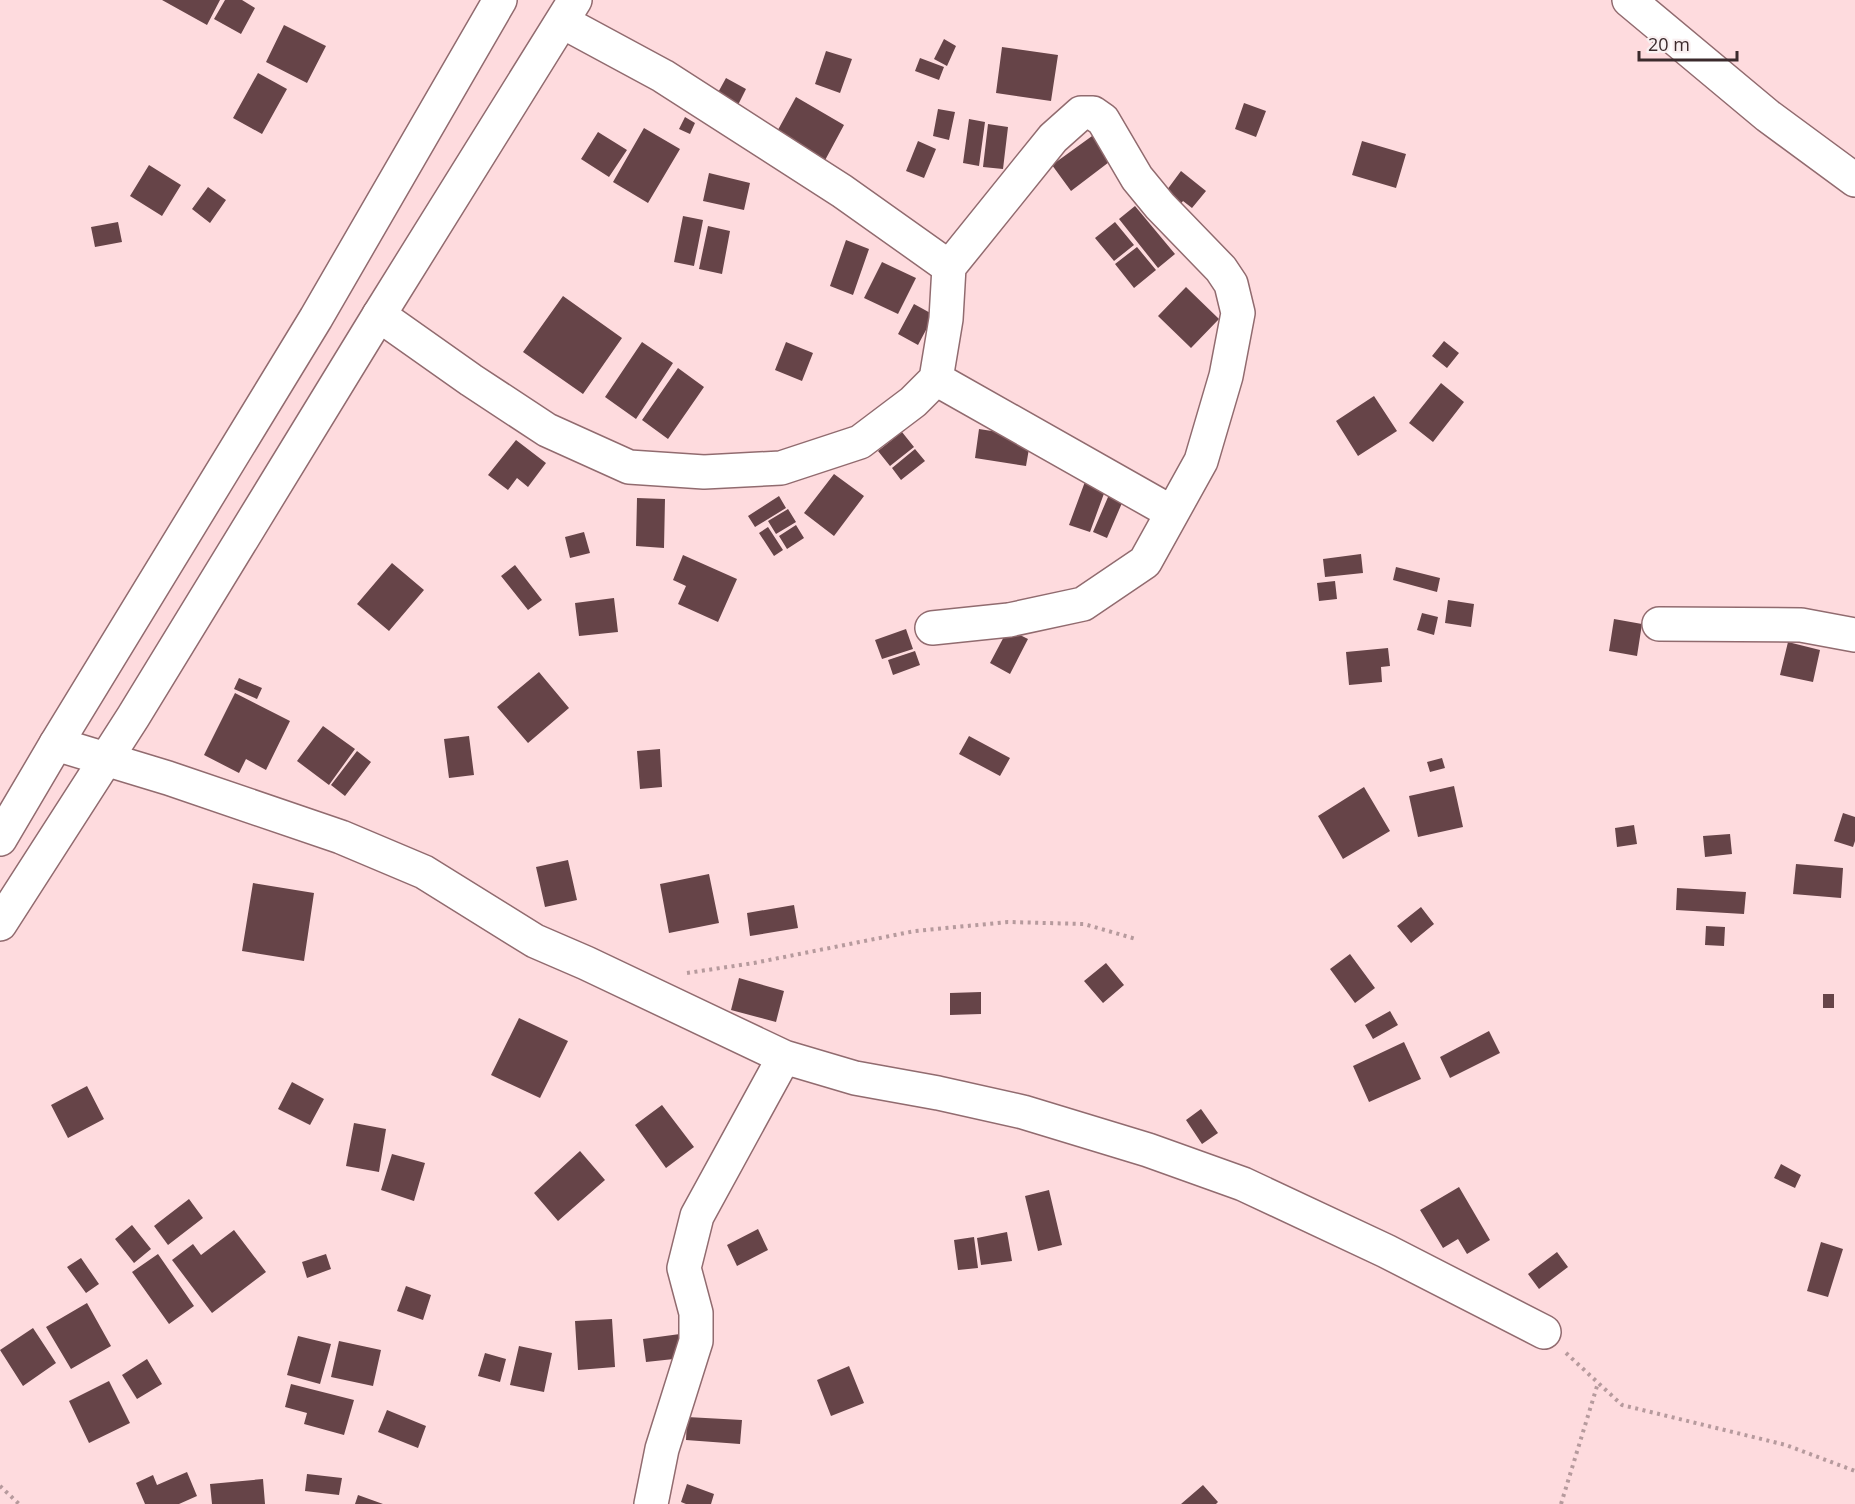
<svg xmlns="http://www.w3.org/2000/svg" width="1855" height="1504" viewBox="0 0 1855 1504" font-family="'Open Sans',sans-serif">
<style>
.building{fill:#664448}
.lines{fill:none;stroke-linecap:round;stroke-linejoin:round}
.minor-casing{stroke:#916b6f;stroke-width:36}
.highway-casing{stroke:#916b6f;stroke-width:36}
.path{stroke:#b69a9d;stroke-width:4;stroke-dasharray:3 4.5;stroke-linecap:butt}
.minor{stroke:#fff;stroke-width:33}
.highway{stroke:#fff;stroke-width:33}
</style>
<rect width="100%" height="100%" fill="#fedbde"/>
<path class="building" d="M162 0H220L207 25Z
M225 0H242L255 8 241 34 214 19Z
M284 25 326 46 307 83 266 62Z
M944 39 956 46 947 66 934 59Z
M1002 47 1058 55 1051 101 996 93Z
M826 51 852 59 840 93 815 84Z
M920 58 944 67 939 80 915 71Z
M258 73 287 89 262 134 233 118Z
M726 78 746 89 736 109 715 98Z
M796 97 844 125 823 164 774 137Z
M1244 103 1266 111 1256 137 1235 129Z
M938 109 955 112 949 140 933 136Z
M685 117 695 123 690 134 679 129Z
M969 119 985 122 979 166 963 163Z
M988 124 1008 127 1003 169 983 167Z
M644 128 680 149 648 203 613 182Z
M1099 131 1117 156 1071 191 1052 165Z
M598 132 627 150 609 177 581 159Z
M918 141 936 149 924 178 906 171Z
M1362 141 1406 154 1396 188 1352 175Z
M149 165 181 185 162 216 130 196Z
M1181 171 1206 191 1192 208 1183 201 1176 210 1161 198Z
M709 173 750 183 744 210 703 201Z
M208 187 226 200 210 223 192 209Z
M1135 206 1175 254 1158 268 1119 219Z
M683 216 703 220 694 266 674 262Z
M118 222 122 242 95 247 91 227Z
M1115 222 1134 245 1114 261 1095 238Z
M708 226 730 231 722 274 699 269Z
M846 240 869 249 853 295 830 286Z
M1137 247 1156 270 1134 288 1115 264Z
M882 262 916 278 898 314 864 298Z
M1186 287 1219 319 1191 348 1158 316Z
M563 296 622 338 583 394 523 352Z
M914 304 934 315 918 345 898 334Z
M1444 341 1459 353 1447 368 1432 356Z
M642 342 673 363 636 419 605 397Z
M786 342 813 353 802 381 775 370Z
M678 368 704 387 668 439 642 420Z
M1441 383 1464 402 1433 442 1409 423Z
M1374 396 1397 431 1358 456 1336 421Z
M979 429 1031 437 1026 466 975 458Z
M902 432 914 447 890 466 878 451Z
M516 440 546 463 528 487 517 478 508 490 488 475Z
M915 449 925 461 901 480 892 468Z
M834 474 864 496 834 536 804 513Z
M1086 479 1106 488 1090 532 1069 525Z
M1111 490 1125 496 1107 538 1093 532Z
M779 496 786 508 755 527 748 516Z
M637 498 665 499 664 548 636 546Z
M788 509 796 522 776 534 768 521Z
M796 525 804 538 787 549 779 536Z
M768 527 783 550 774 556 759 533Z
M584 532 590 553 570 558 565 537Z
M1361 554 1363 573 1325 577 1323 559Z
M683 555 737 579 718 622 678 604 686 586 673 580Z
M392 563 424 590 389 631 357 604Z
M515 565 542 600 528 610 501 576Z
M1396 567 1440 578 1437 592 1393 580Z
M1335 581 1337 599 1319 601 1317 583Z
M614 598 618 632 579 636 575 603Z
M1448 600 1474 604 1471 627 1445 623Z
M1422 613 1438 617 1434 635 1417 630Z
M1614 619 1642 624 1637 656 1609 651Z
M906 629 913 649 882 659 875 640Z
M1008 629 1028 639 1010 674 990 663Z
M1788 642 1820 650 1813 682 1780 675Z
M1388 648 1390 666 1381 667 1382 682 1349 685 1346 652Z
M915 651 920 665 893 675 888 660Z
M539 672 569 708 528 743 497 707Z
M239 678 262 688 257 699 234 689Z
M235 693 290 721 266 770 246 759 239 773 204 755Z
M323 726 355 749 329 785 297 761Z
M469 736 474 775 449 778 444 739Z
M969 736 1010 758 1000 776 959 754Z
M660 749 662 787 640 789 637 751Z
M357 751 371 762 345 796 331 785Z
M1442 758 1445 768 1430 772 1427 762Z
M1454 786 1463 827 1418 837 1409 796Z
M1364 787 1390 831 1343 859 1318 816Z
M1843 813 1855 817V841L1853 847 1834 841Z
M1634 825 1637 844 1617 847 1615 828Z
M1730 834 1732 854 1705 857 1703 836Z
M568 860 577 900 545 907 536 867Z
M1796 864 1843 868 1841 898 1793 894Z
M709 874 719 923 669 933 660 884Z
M253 883 314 893 304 961 242 951Z
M1677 888 1746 892 1744 914 1676 910Z
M794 905 798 928 750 936 747 913Z
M1421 907 1434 924 1411 943 1397 926Z
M1706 926 1725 927 1724 946 1705 945Z
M1350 954 1375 988 1355 1003 1330 969Z
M1106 963 1124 985 1103 1003 1084 981Z
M739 978 784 991 776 1022 731 1010Z
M981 992V1014L950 1015V993Z
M1823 994H1834V1008H1823Z
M1390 1011 1398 1025 1373 1039 1365 1025Z
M519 1018 568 1041 540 1098 491 1075Z
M1489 1031 1500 1053 1450 1078 1440 1057Z
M1404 1042 1421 1079 1369 1102 1353 1066Z
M292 1082 324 1099 310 1125 278 1109Z
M87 1086 104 1119 68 1138 51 1105Z
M662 1105 694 1147 666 1168 635 1125Z
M1201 1109 1218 1133 1202 1144 1186 1120Z
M354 1123 386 1129 379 1172 346 1166Z
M580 1151 605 1180 558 1221 534 1193Z
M392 1154 425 1163 414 1201 381 1190Z
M1781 1164 1801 1175 1795 1188 1774 1178Z
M1459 1187 1490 1240 1467 1254 1458 1239 1443 1248 1420 1210Z
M1049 1190 1062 1245 1038 1251 1025 1196Z
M189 1199 203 1218 168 1245 154 1226Z
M132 1225 151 1249 134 1263 115 1239Z
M758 1229 768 1250 737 1266 727 1245Z
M234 1230 266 1272 212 1313 172 1260 193 1244 201 1255Z
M1007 1232 1012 1261 981 1265 977 1238Z
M974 1237 978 1268 958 1270 954 1240Z
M1821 1242 1843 1249 1828 1297 1807 1291Z
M1557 1252 1568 1267 1539 1289 1528 1274Z
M158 1254 194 1306 169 1324 132 1272Z
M326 1254 331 1269 307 1278 302 1262Z
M81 1258 99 1284 86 1293 67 1267Z
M406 1286 431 1295 423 1320 397 1311Z
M87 1303 111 1346 71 1369 46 1327Z
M612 1319 615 1367 578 1370 575 1321Z
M33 1328 56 1363 23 1386 0 1350Z
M680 1334 683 1358 646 1362 643 1339Z
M298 1336 331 1344 320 1384 287 1375Z
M339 1341 381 1350 373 1386 331 1377Z
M519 1346 552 1353 544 1392 510 1385Z
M485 1353 506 1359 500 1382 478 1376Z
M147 1359 162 1384 137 1399 122 1375Z
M849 1366 864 1403 831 1416 817 1380Z
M109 1381 130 1423 89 1443 69 1401Z
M291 1384 354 1400 344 1435 304 1424 307 1413 285 1407Z
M387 1410 426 1426 418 1448 378 1432Z
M687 1417 742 1420 740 1444 686 1440Z
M187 1472 197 1496 179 1504H145L136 1483 153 1475 157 1485Z
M307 1474 342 1478 339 1495 305 1491Z
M263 1479 265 1504H212L210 1484Z
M687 1484 714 1494 711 1504H686L681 1502Z
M1203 1485 1218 1502 1216 1504H1181Z
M358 1495 383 1504H355Z"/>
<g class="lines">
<defs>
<path id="minor" d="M1629 0 1768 116 1855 180
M563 22 663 76 842 191 949 267 946 319 936 379 1171 512
M379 315 471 380 547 430 629 467 704 472 781 468 860 442 913 402 936 379
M1659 624 1801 625 1855 635
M932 628 1009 620 1083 604 1145 562 1201 461 1226 376 1238 313 1231 284 1221 269 1160 206 1137 178 1103 120 1093 113H1081L1053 138 949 267
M56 744 168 778 341 837 424 872 535 941 586 963 784 1057 855 1078 938 1093 1023 1112 1148 1150 1243 1184 1386 1251 1544 1332
M651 1504 662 1449 696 1341V1313L684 1268 697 1216 784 1057"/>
<path id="highway" d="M0 839 56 744 316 318 500 0
M0 924 133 717 379 315 575 0"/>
</defs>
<use href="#minor" class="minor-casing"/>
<use href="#highway" class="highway-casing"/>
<path class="path" d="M687 973 754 963 915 931 1008 922 1084 924 1136 939
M1566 1353 1622 1405 1786 1445 1855 1471
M0 1486 19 1504
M1561 1504 1598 1383"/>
<use href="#minor" class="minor"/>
<use href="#highway" class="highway"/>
</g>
<path d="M1639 51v9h98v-9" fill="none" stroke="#3b2a2c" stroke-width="3"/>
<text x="1648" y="51" font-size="18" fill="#3b2a2c" stroke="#f9f0f1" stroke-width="4.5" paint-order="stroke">20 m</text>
</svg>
